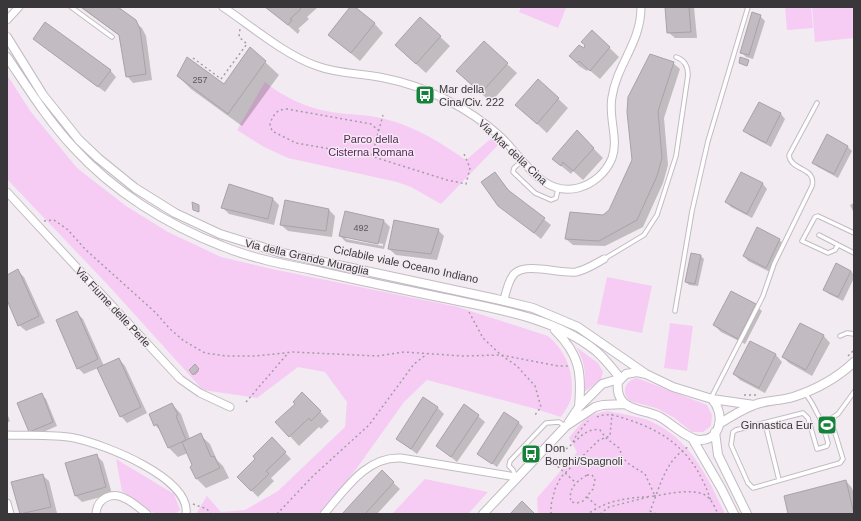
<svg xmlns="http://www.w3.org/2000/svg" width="861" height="521" viewBox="0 0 861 521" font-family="Arial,sans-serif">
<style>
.green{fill:#f6ccf4}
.shadow{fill:#0003;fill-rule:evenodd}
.building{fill:#c2bbc1;stroke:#a9a3a9}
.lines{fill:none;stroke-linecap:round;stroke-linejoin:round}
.service-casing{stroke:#c2bcc2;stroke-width:5.5}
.minor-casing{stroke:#c2bcc2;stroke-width:9}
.tertiary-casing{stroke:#c2bcc2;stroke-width:10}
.path{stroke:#a29da2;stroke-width:1.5;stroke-dasharray:2 3;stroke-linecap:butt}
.service{stroke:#fff;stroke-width:3.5}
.minor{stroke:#fff;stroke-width:7}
.tertiary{stroke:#fff;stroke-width:8}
.labels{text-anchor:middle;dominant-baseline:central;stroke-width:3;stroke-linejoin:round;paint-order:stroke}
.number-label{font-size:9px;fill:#5c585c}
.poi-label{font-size:11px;fill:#3a373a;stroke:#f2ebf1;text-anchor:start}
.park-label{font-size:11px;fill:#612462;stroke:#f2ebf1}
.street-label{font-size:11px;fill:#3a373a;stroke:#f2ebf1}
</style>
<rect width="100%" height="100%" fill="#f2ebf1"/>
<path class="green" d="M521 7H564L566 8 558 28 519 12Z
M785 7H811L813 28 787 30Z
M812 7H854V38L815 42Z
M7 75 31 112 77 168 126 206 168 232 221 257 272 269 458 307 548 336C566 351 575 373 571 398 570 404 564 412 561 417L536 409 427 380 404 402 354 472 319 514H196L207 496 221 512 245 510 278 491 345 427 347 402 325 372 298 367 257 398 203 390 108 285 7 179Z
M265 82C283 97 307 108 331 112 349 115 367 114 385 119 416 127 440 142 466 160L494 136 500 143 441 204 411 187 397 182 288 158 264 147 237 130Z
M607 277 652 286 642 333 597 324Z
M670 323 693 326 687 371 664 368Z
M576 347 598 363 603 372 601 379 583 393C587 376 585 361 576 347Z
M637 378 707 405 712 415 711 426 703 432H692L673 417 656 408 630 401C621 393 624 381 637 378Z
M608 411C624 415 643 416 658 425 693 444 709 480 725 514H538L537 498 577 452 569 438C582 422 587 414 608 411Z
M116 459 174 494 180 510 175 514H155L122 491Z
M425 479 488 492 468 514H392Z"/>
<path class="shadow" d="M80 7H116L142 28 146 36 152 80 133 83 127 76 120 36Z
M267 7H318L307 17 309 19 298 29 300 30 298 34Z
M351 7 374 23 383 33 360 61 329 35Z
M666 7H694L697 38H675L668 32Z
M760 16 765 21 753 59 746 57 741 52Z
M420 18 450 46 426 73 406 55Z
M592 31 619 57 600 79 588 69 587 71 579 66 570 56 584 49Z
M34 39 110 70 116 77 105 92Z
M484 43 517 73 491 102 467 81Z
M251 49 279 75 242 126 191 89 178 76 224 85Z
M673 63 680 69 664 118 668 165 663 183 643 227 605 246 573 245 566 239 610 211Z
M538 80 568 108 547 133 526 114Z
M759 103 781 114 785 119 771 147 749 135 745 131Z
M577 132 603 158 583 180 573 171 571 174 553 159Z
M827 136 848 147 852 151 838 178 818 167 813 163Z
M495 173 512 194 551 225 541 239 499 205Z
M742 173 763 184 767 189 752 218 731 207 726 202Z
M230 185 273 199 279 205 274 225 229 214 222 207Z
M854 203V213L850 205Z
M329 210 335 216 332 237 288 231 281 225Z
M346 213 384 221 390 227 384 249 346 242 340 236ZM346 237 383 244V246L346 239Z
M438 230 444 236 437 260 396 255 389 249Z
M779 240 784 244 770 272 748 261 744 256Z
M701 256 704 259 698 286 689 285 686 282Z
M18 271 24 277 45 323 26 331 19 325 7 298V273L8 275Z
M851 271 854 275V278L843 301 829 294 824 290Z
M755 305 762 311 745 344 721 332 714 325Z
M76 312 83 319 104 366 119 359 125 366 147 413 127 423 121 416 98 368 84 374 78 368Z
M800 324 824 336 830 343 812 376 789 363 783 357Z
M751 342 776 355 782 362 765 393 740 380 734 374Z
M195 366 199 371 195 375 190 370Z
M41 394 46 399 57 426 34 436 29 431Z
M312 403 329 421 321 429 319 427 299 446 277 422Z
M172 404 181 414 190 439 200 435 210 444 217 460 223 466 229 478 206 488 197 479 188 453 178 457 169 448 161 431 155 425Z
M438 408 444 414 417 454 397 439Z
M7 413 10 421 7 423Z
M478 416 485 422 457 462 437 446Z
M518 422 523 427 497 467 479 454Z
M272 439 291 459 271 478 274 481 258 497 238 477 257 459Z
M96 455 103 462 112 494 82 502 76 496Z
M382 472 400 489 377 514H344Z
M42 475 49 481 57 513 21 514 12 483Z
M846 481 852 488 854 494V514H789Z"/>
<path class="building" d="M81 7H118L136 20 140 29 146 74 126 77 119 35Z
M265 7H299L301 9 290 19 292 20 288 25Z
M350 7H355L375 23 351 53 328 35Z
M665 7H689L691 32 667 33Z
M752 12 761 15 749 55 740 53Z
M420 17 441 36 416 64 395 45Z
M45 22 111 70 98 87 33 39Z
M592 30 610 47 590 71 579 61 577 63 569 56 579 45 584 48 585 45 581 42Z
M484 41 508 63 481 93 456 71Z
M250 47 266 61 228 114 177 76 187 57 224 84Z
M650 54 674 62 658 111 662 158 657 176 637 220 599 241 565 239 570 212 603 215 609 210 632 160 627 112 628 97Z
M740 57 749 60 747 66 739 63Z
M538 79 559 98 537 124 515 105Z
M759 102 781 113 766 143 743 131Z
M577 130 594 148 573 171 563 162 561 166 552 159Z
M827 134 848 146 834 174 812 163Z
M495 172 508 190 545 218 534 233 498 206 481 182Z
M741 172 763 183 747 214 725 202Z
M229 184 273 198 268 219 221 208Z
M285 200 329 209 326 231 280 225Z
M192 202 199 205V212L193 210Z
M345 211 384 220 378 244 339 236Z
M394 220 439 229 431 254 388 249Z
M757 227 780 239 766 268 743 256Z
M691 253 701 255 695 284 685 282Z
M836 263 851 271 838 297 823 290Z
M18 269 39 316 18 326 7 300V275Z
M731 291 756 304 738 339 713 325Z
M77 311 98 359 77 369 56 320Z
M800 323 824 335 806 370 782 357Z
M750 341 776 354 759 388 733 374Z
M119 358 141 407 120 417 97 368Z
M195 364 199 369 193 375 189 370Z
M302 392 321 411 311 421 309 418 289 437 275 422 295 404 293 402Z
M42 393 53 422 29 432 17 403Z
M423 397 438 407 411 449 396 439Z
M172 403 178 415 176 416 186 440 168 448 157 424 154 426 149 414Z
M464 404 479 415 451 457 436 446Z
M504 412 519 422 492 464 477 454Z
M201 433 211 457 214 456 220 468 196 479 190 467 192 465 182 442Z
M272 437 286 452 266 471 269 474 251 491 237 477 255 459 253 456Z
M97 454 106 487 75 496 65 463Z
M382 470 394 482 365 514H342Z
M43 474 51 507 20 514 11 482Z
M846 480 854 514H788L784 496Z
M522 501 535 514H510Z"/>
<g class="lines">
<defs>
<path id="service" d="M71 7 112 37
M522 161 514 168 513 172 535 193 551 200 556 198 558 189
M819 235 854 253
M838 245 835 250 828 253 802 241 815 217 818 216 854 233
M604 259 644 235 657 215 676 156 688 75C688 66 685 60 676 57
M675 311 692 211 708 141 748 7
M840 336 847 333 854 334
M804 393C814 401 818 420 824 423L838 414 854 392
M711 398 763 296 774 264 812 186C817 167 790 171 789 155L817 103
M822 422 828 443 827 446 817 449 808 418 803 413 736 430 733 432 731 445 748 483 753 488 840 463 843 459 831 420
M765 423 779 480
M516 477 513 470 509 466 510 461 546 423 559 422 565 426"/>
<path id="minor" d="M223 7C250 25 286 56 317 66 338 74 361 73 384 78 426 86 469 108 501 137 523 158 542 197 578 188 593 184 606 173 612 158 619 139 608 117 612 97 617 64 641 43 641 7
M7 20 19 7
M7 192 180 379 200 393 230 407
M504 300C506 292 508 281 514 274 526 262 559 274 576 272 586 270 595 264 604 259
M7 435C29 436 52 434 74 438 104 444 191 478 186 514
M7 503 10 514
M96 514C97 498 112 491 126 499 133 502 140 509 147 514
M324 514C345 490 366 456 401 458L516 477"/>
<path id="tertiary" d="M7 37 43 95 79 140 98 158 135 188 175 213 220 234 278 252 496 299 533 308 578 327 646 374
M7 57C28 88 47 119 73 147 113 191 167 225 222 246 251 258 282 264 313 270 357 280 400 289 444 298 495 309 554 317 596 351 605 359 613 369 620 378
M555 330C580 355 582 373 579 407
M712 399C725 413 722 441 699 440 687 439 671 423 660 417 649 411 632 411 623 402 618 396 617 389 618 382L626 374 637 372 646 374 673 387 712 399 754 405
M569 422 579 407 602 384 619 379
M719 424C730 417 741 410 754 405 766 400 780 401 793 397 815 390 837 378 854 362
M715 432 718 455 747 514
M692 438 721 488 734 514
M483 514 566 426 595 407 603 405 625 404"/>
</defs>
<use href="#service" class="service-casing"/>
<use href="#minor" class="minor-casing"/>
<use href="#tertiary" class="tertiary-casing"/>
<path class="path" d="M193 58 221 79 247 44 239 37 240 28
M379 131 371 124 287 109C277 109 273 115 270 124L272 131 296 143 365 155H372L374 157 447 180 466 184 470 168 464 154
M372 155 383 115
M44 221 54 220 67 229 86 250 156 313 170 329 184 341 205 353 227 356H256L293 352 377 356 404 352 463 356 501 355 558 366H569
M469 312 483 338 501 355 517 366 535 386 541 407 535 415
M848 356 854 350
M744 395H756
M246 402 289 352
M597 417C607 412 617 416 626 419 671 433 696 456 711 501
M573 442 577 434 588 421
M566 449C577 441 586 427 600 430L606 438 619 448 623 458 629 464 645 474 655 496C630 498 608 499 588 514
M554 463 575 482
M587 475H592L595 479 593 489 583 501 577 503 571 502C568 488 576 482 587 475Z
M654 496C669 494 691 488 705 495 712 499 715 508 718 514
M587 497 598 507
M193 504 207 509 211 514
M277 514 313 476 369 425 414 364 427 354
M551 514V505L555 489 561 477 599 440 610 436 612 414
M600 514 609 507 648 497
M656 514 650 511C660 488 664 461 688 447"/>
<use href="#service" class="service"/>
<use href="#minor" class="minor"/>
<use href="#tertiary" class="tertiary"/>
</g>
<defs>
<symbol id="bus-square" viewBox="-11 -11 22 22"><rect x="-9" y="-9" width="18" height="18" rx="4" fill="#148238" stroke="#f2ebf1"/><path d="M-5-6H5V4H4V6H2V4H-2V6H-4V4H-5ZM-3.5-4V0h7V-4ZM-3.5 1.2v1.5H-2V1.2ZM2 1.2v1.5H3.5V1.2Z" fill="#fff"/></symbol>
<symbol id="stadium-square" viewBox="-11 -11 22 22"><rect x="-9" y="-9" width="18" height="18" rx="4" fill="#148238" stroke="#f2ebf1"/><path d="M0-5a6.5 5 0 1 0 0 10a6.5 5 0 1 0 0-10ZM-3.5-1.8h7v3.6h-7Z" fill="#fff"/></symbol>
</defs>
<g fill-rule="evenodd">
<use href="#bus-square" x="414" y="84" width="22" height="22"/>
<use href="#stadium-square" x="816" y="414" width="22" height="22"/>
<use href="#bus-square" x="520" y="443" width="22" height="22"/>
</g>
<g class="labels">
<g class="number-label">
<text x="200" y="80">257</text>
<text x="361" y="228">492</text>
</g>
<g class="poi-label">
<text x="439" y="89">Mar della<tspan x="439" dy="13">Cina/Civ. 222</tspan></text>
<text x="813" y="425" text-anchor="end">Ginnastica Eur</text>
<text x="545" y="448">Don<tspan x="545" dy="13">Borghi/Spagnoli</tspan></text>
</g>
<g class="park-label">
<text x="371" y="139">Parco della<tspan x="371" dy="13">Cisterna Romana</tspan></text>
</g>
<g class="street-label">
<text transform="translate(513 152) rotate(43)">Via Mar della Cina</text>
<text transform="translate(307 257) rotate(13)">Via della Grande Muraglia</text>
<text transform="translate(406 264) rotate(12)">Ciclabile viale Oceano Indiano</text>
<text transform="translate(113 307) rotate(47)">Via Fiume delle Perle</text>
</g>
</g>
<rect width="861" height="521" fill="none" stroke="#3a373a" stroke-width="16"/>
</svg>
